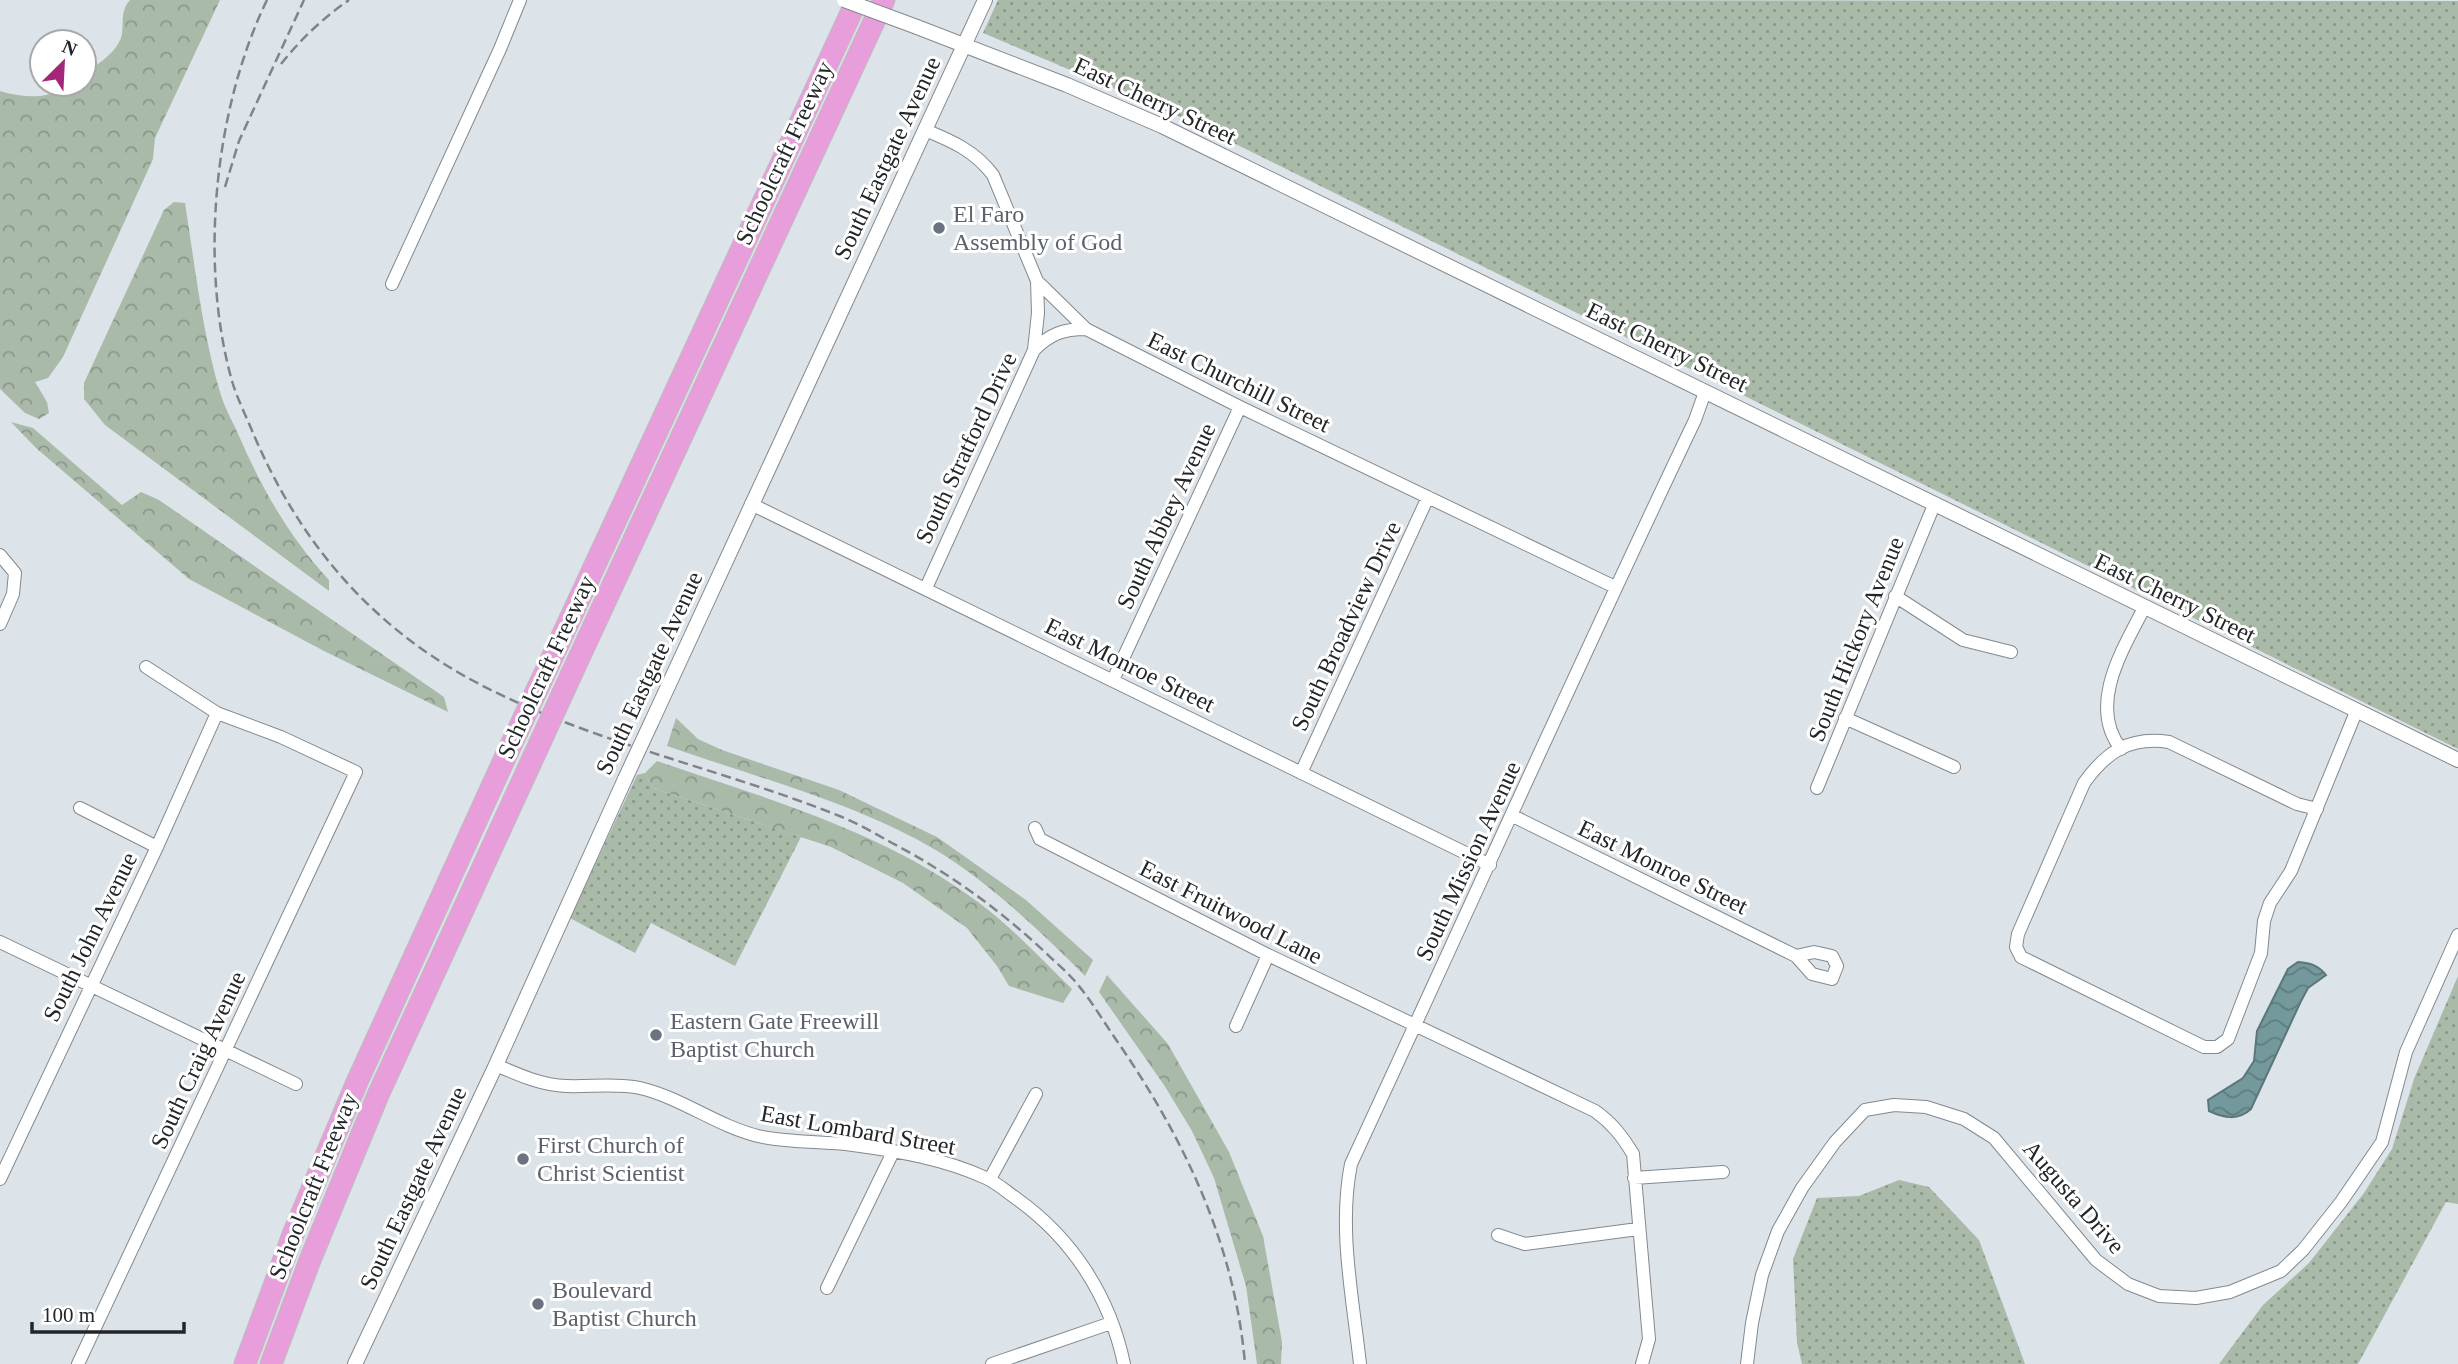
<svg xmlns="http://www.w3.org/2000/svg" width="2458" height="1364" viewBox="0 0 2458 1364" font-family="Georgia,serif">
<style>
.grass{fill:url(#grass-dots)}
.forest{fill:url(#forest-crowns)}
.water{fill:url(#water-waves);stroke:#5b767a;stroke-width:2}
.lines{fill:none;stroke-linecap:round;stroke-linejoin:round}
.minor-casing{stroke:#83898e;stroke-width:14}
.tertiary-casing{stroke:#83898e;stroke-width:16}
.motorway-casing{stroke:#bdbebe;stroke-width:23}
.minor{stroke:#fff;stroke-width:12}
.tertiary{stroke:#fff;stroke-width:14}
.motorway{stroke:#e79edb;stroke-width:21}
.rail{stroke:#7f8488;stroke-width:2.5;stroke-dasharray:10 5;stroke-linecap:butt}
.tertiary-bridge-casing{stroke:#83898e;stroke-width:16;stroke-linecap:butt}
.motorway-bridge-casing{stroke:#bdbebe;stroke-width:23;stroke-linecap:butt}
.tertiary-bridge{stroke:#fff;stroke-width:14}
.motorway-bridge{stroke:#e79edb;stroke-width:21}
.worship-dot{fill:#6b7280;stroke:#fff;stroke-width:2.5}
.labels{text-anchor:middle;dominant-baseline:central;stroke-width:6;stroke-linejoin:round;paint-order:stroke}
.street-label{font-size:24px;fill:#232628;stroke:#fff}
.worship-label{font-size:24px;fill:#5b616d;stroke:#fff;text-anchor:start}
</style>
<defs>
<pattern id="grass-dots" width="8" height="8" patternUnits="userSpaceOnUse" patternTransform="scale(1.75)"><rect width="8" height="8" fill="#aabaa9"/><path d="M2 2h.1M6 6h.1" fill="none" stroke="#8a978a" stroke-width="1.8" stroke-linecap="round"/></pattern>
<pattern id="forest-crowns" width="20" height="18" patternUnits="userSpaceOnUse" patternTransform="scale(1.75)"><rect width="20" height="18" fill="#aabaa9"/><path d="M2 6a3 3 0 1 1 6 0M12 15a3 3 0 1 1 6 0" fill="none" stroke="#8a978a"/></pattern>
<pattern id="water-waves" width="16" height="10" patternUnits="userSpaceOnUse" patternTransform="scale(1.75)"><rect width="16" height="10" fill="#73999d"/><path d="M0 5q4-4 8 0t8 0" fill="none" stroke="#5e7d80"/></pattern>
</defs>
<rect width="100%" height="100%" fill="#dce3e9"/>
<path class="grass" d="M998 0 2458 1V749L1181 117 983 33Z
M645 773 653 788 801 837 735 966 651 923 635 953 570 918 637 775Z
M2458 976V1204L2446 1202 2358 1364H2219L2263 1305 2309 1263 2364 1193 2392 1149 2414 1079Z
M1899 1180 1929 1187 1979 1240 2025 1364H1802L1797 1343 1793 1259 1817 1198 1859 1196Z"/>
<path class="forest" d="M130 0H220L155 138 153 159 63 357 48 378 35 382 47 402 49 413 39 419 25 413 0 389V91C12 95 27 97 40 96 56 94 68 84 84 84V75C96 65 115 54 121 38 125 25 119 12 130 0Z
M174 202 185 203C195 266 202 331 220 392 224 407 233 422 239 436 262 489 290 538 329 580V591L105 425 84 399V383L164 210Z
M11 422 33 428 122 505 141 492 159 500 444 697 448 712 324 651 189 579 36 448Z
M676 718 698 739 722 750 839 790 937 837 1026 900 1093 960 1085 976C1045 935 988 882 939 852 860 804 755 777 667 746Z
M657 761C768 799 883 831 978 902 1012 927 1042 960 1072 989L1063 1003 1009 986 997 966 967 928 903 883 831 847 653 788 645 773Z
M1107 975 1168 1044 1229 1152 1263 1236 1282 1342 1281 1364H1257L1246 1286 1214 1178 1192 1131 1164 1085 1099 992Z"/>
<path class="water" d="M2298 962C2310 963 2318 965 2326 975L2308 988 2301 1001 2251 1109C2238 1121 2224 1118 2209 1111L2208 1100 2243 1078 2254 1061 2257 1031 2288 969Z"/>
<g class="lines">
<defs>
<path id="minor" d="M925 130C952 141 975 151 993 175L1037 281 1086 329 1240 407 1615 587
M392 284 500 49 520 0
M1034 350C1050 334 1063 329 1086 329
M751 504 1490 865
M0 555 15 573 13 594 0 624
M926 588 1034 350 1038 313 1037 281
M1895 596 1963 640 2011 652
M1113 680 1240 407
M1845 718 1954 767
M2121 749C2087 705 2123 649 2144 608
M1301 773 1428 497
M1817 788 1934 505
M80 808 157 847
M2317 809 2297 804 2169 742C2130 736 2106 752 2084 783L2018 934 2016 947 2021 957 2204 1047H2217L2228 1039 2261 953 2264 921 2270 903 2291 871 2356 712
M1513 816 1796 956 1814 952 1832 956 1837 966 1832 979 1812 974 1796 956
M1035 828 1040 839 1268 955 1595 1111C1612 1123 1622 1136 1633 1154L1649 1339 1642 1364
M0 942 296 1084
M1236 1026 1268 955
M496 1065C519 1075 541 1085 566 1086 591 1087 616 1083 640 1088 682 1098 717 1126 758 1136 790 1143 821 1141 853 1145 898 1151 945 1159 986 1178 997 1183 1007 1192 1017 1199 1073 1239 1110 1297 1124 1364
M1634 1178 1723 1172
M0 1179 157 847 217 713
M990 1179 1036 1094
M1498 1235 1525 1244 1638 1229
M827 1288 893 1152
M78 1364 356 772 281 737 217 713 146 667
M992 1364 1111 1323
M1360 1364C1353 1299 1338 1229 1351 1164 1466 916 1577 667 1695 420L1705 392
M1747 1364 1752 1323 1762 1275 1778 1231 1802 1188 1835 1142 1865 1110 1894 1105 1926 1107 1964 1119 1994 1138 2096 1260 2128 1284 2159 1296 2196 1298 2230 1292 2281 1271 2303 1250 2341 1202 2382 1142 2406 1052 2458 935"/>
<path id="tertiary" d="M917 27 1067 85 1162 126 2458 760
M652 721 985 0
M355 1364 496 1065 625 779"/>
<path id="motorway" d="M550 662 857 0
M572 673 884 0
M245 1364 294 1232 357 1082 504 760
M271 1364 310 1260 378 1095 527 771"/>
</defs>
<use href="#minor" class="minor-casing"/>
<use href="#tertiary" class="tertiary-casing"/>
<use href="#motorway" class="motorway-casing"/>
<use href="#minor" class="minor"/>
<use href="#tertiary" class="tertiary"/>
<use href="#motorway" class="motorway"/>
<path class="rail" d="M267 0C214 109 199 264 232 381 237 398 246 416 253 433 298 539 367 622 468 678 585 742 718 767 842 817 859 824 876 834 892 843 949 873 999 909 1046 953 1055 962 1065 970 1073 979 1090 998 1103 1021 1117 1041 1184 1138 1235 1245 1245 1364
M281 64C301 39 323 18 349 0
M225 187 239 141 304 0"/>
<defs>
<path id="tertiary-bridge" d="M844 0 917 27
M625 779 652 721"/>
<path id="motorway-bridge" d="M504 760 550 662
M527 771 572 673"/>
</defs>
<use href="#tertiary-bridge" class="tertiary-bridge-casing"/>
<use href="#motorway-bridge" class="motorway-bridge-casing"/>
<use href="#tertiary-bridge" class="tertiary-bridge"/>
<use href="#motorway-bridge" class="motorway-bridge"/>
</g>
<g class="worship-dot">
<circle cx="939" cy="228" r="7"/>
<circle cx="656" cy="1035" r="7"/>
<circle cx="523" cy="1159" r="7"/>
<circle cx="538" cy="1304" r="7"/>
</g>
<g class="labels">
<g class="street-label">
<text transform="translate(1155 101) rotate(25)">East Cherry Street</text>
<text transform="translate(784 153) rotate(-65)">Schoolcraft Freeway</text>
<text transform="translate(887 158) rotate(-65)">South Eastgate Avenue</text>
<text transform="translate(1667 347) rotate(26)">East Cherry Street</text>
<text transform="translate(1239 382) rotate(26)">East Churchill Street</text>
<text transform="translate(966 448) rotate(-65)">South Stratford Drive</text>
<text transform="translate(1166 516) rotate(-65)">South Abbey Avenue</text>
<text transform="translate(2175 598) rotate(26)">East Cherry Street</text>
<text transform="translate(1346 626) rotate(-65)">South Broadview Drive</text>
<text transform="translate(1856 639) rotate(-68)">South Hickory Avenue</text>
<text transform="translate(1130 665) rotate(26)">East Monroe Street</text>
<text transform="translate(546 667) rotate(-65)">Schoolcraft Freeway</text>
<text transform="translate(649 673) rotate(-65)">South Eastgate Avenue</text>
<text transform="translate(1468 861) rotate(-65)">South Mission Avenue</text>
<text transform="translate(1663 867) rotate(26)">East Monroe Street</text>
<text transform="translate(1231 912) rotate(27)">East Fruitwood Lane</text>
<text transform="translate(90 937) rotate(-64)">South John Avenue</text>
<text transform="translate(198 1060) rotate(-65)">South Craig Avenue</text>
<text transform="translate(858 1130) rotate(10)">East Lombard Street</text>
<text transform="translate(313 1186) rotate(-68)">Schoolcraft Freeway</text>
<text transform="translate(413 1188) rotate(-65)">South Eastgate Avenue</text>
<text transform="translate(2074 1197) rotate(49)">Augusta Drive</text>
</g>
<g class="worship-label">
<text x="953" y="214">El Faro<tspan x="953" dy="28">Assembly of God</tspan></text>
<text x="670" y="1021">Eastern Gate Freewill<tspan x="670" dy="28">Baptist Church</tspan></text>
<text x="537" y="1145">First Church of<tspan x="537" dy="28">Christ Scientist</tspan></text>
<text x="552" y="1290">Boulevard<tspan x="552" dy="28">Baptist Church</tspan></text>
</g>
</g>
<g transform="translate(63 63) rotate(24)"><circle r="33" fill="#ffffff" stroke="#a7a8a9" stroke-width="2"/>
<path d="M0-5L12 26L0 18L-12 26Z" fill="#a42678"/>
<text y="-10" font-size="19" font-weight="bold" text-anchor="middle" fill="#232628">N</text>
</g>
<path d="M32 1322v10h152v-10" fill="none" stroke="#232628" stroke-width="3.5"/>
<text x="42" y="1322" font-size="21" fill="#232628" stroke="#ffffff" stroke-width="5" paint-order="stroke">100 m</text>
</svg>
